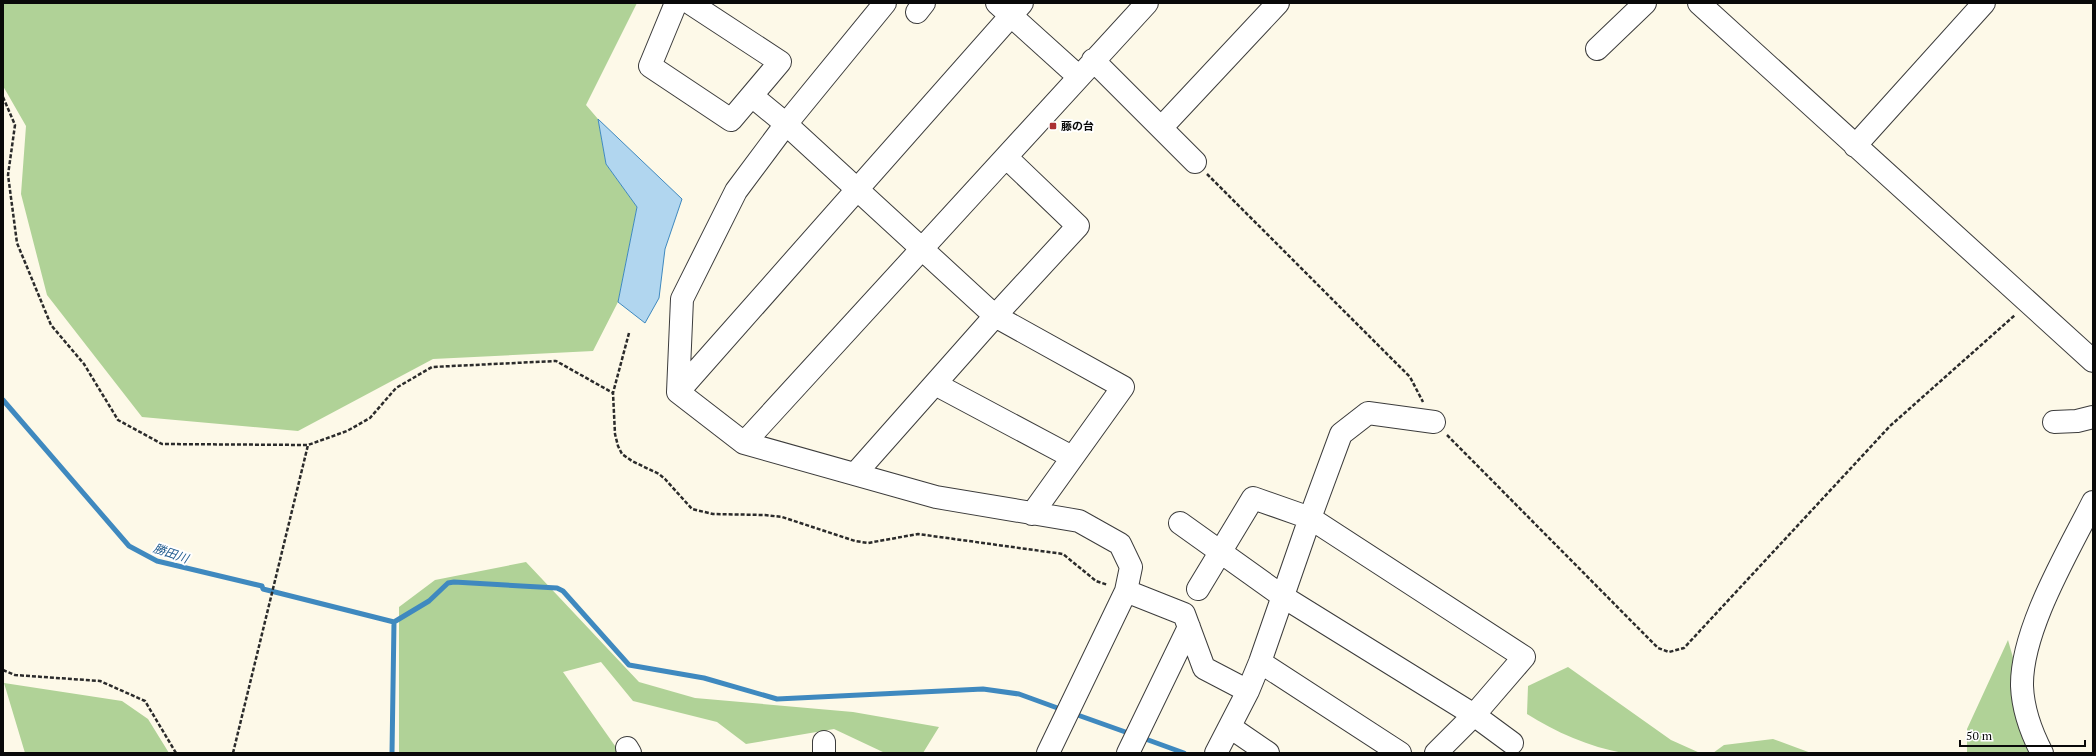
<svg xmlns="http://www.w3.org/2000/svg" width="2096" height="756" viewBox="0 0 2096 756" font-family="'PT Serif','Noto Sans JP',serif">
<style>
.forest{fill:#b0d297}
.water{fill:#b1d6ef;stroke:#3f89bf}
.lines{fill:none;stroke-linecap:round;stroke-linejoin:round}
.stream{stroke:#3f89bf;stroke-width:5}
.minor-casing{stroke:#3c3c3c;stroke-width:24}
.path{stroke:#2b2b2b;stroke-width:2.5;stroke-dasharray:4 2;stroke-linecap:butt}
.minor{stroke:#fff;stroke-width:22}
.poi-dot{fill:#ab3032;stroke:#fff;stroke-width:1.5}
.labels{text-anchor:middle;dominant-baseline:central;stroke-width:4;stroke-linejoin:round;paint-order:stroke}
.poi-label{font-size:11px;font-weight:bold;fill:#090909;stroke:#fff;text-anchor:start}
.water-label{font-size:12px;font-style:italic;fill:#205b8e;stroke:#fff}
</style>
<rect width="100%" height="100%" fill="#fdf9e8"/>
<path class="forest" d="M3 3H637L586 105 598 119 606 164 637 207 618 302 593 351 433 359 298 431 142 417 47 295 21 194 26 126 3 86Z
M526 562 639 682 695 698 853 712 939 727 923 753H885L834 729 746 744 717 722 633 701 601 662 563 672 620 753H399V607L435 580Z
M2008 640 2040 753H1967V729Z
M1568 667 1671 740 1700 753C1676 753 1646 756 1623 753 1590 747 1555 732 1527 714L1528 686Z
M4 683 122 701 148 719 169 753H25Z
M1773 739 1811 753H1713L1724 745Z"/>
<path class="water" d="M598 119 682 199 665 249 659 298 645 323 618 302 637 207 606 164Z"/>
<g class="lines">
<path class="stream" d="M3 400 129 546 157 561 262 586 263 589 394 622
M394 622 429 601 448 583 454 582 557 588 563 591 629 665 704 678 777 699 983 689 1019 694 1063 710
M1072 713 1131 734
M1140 737 1184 753
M392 753 394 622"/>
<defs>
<path id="minor" d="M676 3 650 66 731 120 780 62 690 3
M997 3 1079 77
M1699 3 2093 361
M917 12 924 3
M1597 49 1645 3
M1093 60 1195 162
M752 96 786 124 995 316 1123 387 1032 514
M1161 128 1278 3
M1855 146 1984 3
M935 384 1072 457
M678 392 744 443 936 497 1079 521 1120 544 1131 567 1126 591 1048 753
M678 392 1022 3
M678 392 682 299 736 191 786 124 885 3
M2054 422 2077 421 2093 417
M744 443 1147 3
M855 474 995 316 1078 226 1006 157
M1180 523 1282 596 1474 715 1512 743
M1198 589 1253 498 1310 518 1524 657 1474 715 1436 753
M1126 591 1184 614 1204 668 1248 691
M1260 662 1400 753
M1230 727 1268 753
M824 742V753
M627 748 630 753
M1128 753 1189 627
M1216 753 1248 691 1260 662 1310 518 1341 434 1368 413 1434 422
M2042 753C2031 732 2023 710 2022 686 2021 630 2068 552 2093 502"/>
</defs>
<use href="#minor" class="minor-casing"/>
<path class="path" d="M3 97 15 125 8 175 17 243 51 325 84 364 118 420 162 444 308 445 347 431 370 418 396 388 432 367 556 361 613 393
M1207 174 1410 377 1423 402
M629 333 613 393 615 434 618 446 622 454 632 461 659 474 665 479 692 509 713 514 765 515 782 517 855 541 868 543 918 534 1063 554 1096 581 1108 585
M1447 435 1658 648 1669 652 1684 648 1890 426 2015 315
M3 670 15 675 100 681 145 701 176 753
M233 753 308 445"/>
<use href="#minor" class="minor"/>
</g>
<rect class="poi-dot" x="1049" y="122" width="8" height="8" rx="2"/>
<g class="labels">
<g class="poi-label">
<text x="1061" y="126">藤の台</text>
</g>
<g class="water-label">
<text transform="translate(171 553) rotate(19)">勝田川</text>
</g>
</g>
<rect width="2096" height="756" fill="none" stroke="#090909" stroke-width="8"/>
<path d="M1960 740v6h125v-6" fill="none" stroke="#090909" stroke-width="2"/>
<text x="1966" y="740" font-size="12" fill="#090909" stroke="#ffffff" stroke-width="3" paint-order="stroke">50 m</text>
</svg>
